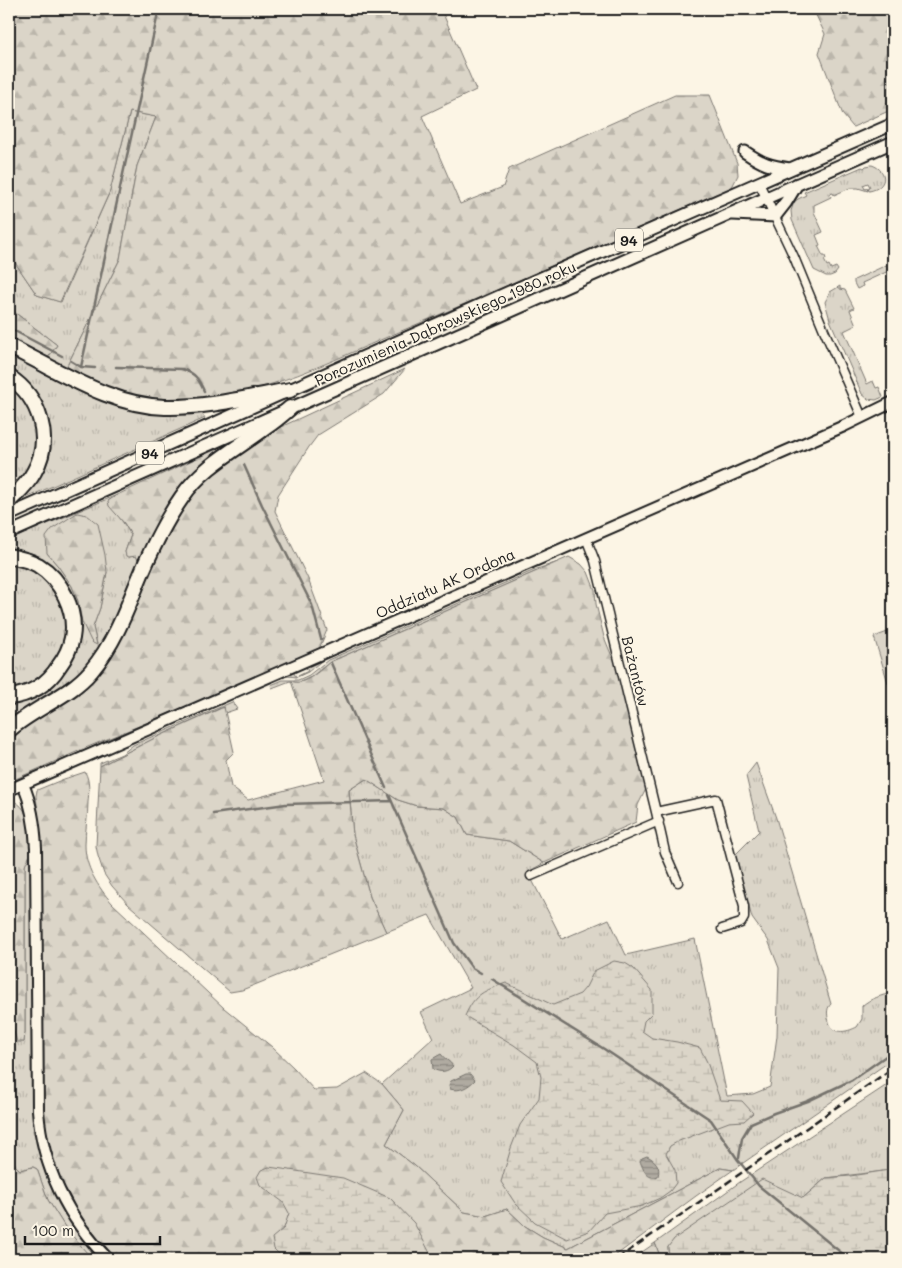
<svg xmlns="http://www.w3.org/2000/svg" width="902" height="1268" viewBox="0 0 902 1268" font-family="Mali,sans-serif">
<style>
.grass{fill:url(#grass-tufts);stroke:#7c7872;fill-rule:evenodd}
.forest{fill:url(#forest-firs);stroke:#7c7872}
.wetland{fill:url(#wetland-marsh);stroke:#7c7872}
.green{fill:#dbd5c8;stroke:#7c7872}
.water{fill:url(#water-rules);stroke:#75726c}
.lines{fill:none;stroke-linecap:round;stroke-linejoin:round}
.stream{stroke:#75726c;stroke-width:2.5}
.street-casing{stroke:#1c1c1c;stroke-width:11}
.secondary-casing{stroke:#1c1c1c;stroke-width:14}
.primary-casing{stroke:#1c1c1c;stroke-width:15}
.highway-casing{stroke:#1c1c1c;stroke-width:18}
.street{stroke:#fcf5e5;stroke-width:8}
.secondary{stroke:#fcf5e5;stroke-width:10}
.primary{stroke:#fcf5e5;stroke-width:11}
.highway{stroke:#fcf5e5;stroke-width:14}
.rail{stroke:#1c1c1c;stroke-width:2.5;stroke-dasharray:8 4;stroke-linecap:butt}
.labels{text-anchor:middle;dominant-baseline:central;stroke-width:4;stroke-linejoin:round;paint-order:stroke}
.shield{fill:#fcf5e5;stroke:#5f5d58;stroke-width:1}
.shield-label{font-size:14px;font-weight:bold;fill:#1c1c1c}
.street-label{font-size:15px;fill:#1c1c1c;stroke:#fcf5e5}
</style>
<defs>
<pattern id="grass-tufts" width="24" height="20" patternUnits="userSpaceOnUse" patternTransform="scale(1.25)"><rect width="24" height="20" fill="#dbd5c8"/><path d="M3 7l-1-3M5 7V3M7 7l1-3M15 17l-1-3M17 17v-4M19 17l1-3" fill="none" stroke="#bbb6ab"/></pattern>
<pattern id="forest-firs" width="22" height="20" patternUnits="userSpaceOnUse" patternTransform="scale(1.25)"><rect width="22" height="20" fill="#dbd5c8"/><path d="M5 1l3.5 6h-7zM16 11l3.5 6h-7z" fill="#bbb6ab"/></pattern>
<pattern id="wetland-marsh" width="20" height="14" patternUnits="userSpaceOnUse" patternTransform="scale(1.25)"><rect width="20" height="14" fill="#dbd5c8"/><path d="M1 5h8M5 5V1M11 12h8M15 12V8" fill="none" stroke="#bbb6ab"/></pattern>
<pattern id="water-rules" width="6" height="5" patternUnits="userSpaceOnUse" patternTransform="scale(1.25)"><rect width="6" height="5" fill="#b0aba1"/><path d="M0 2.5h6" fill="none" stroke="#8e8a82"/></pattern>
</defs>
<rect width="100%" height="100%" fill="#fcf5e5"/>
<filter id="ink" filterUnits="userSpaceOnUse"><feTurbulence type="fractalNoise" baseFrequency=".02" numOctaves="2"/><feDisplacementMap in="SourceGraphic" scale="10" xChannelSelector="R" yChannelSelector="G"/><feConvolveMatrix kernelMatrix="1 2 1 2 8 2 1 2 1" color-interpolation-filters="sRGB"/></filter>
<g filter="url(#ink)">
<path class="grass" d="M130 112 156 117 137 166 120 259 65 370 47 359 57 345 9 308V251H12L16 264 37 295 61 302 110 191Z
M872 165C889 171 887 188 869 191L868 188 870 187 868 183 863 185 865 189 867 188 868 191 858 188H850L834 195 833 193 830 194 831 197 814 205V212L823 232 816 235 820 245 818 246 823 256H825L826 259 824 260 827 266 829 265 831 269 836 267 838 270 835 274 830 276H826L814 270 792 220 791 211 794 202 798 199 806 195 804 192 862 167 864 168 866 166Z
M893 262V269L862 283 863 286 857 289 854 283V280Z
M840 286V289L845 290 854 308 850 310 856 325 844 331 867 384 873 381 876 388 879 387 883 397 876 400 868 399 862 394 830 320 825 302 830 292Z
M9 352C59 380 110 412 170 414 180 414 191 413 201 412L205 418 19 501C26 492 36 483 42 474 65 436 43 391 9 369Z
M9 382 27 402 38 431 33 465 9 495Z
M117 495 108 501C116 513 124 523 131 535L125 552 129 557 135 556 137 557 139 563 121 608 101 648 81 673 61 690 9 722V703C19 702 29 701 38 696 47 691 52 685 58 678 61 674 66 670 68 666 75 656 79 642 80 630 81 621 77 612 75 604 65 572 43 550 9 549V540ZM47 553 107 572 100 608 93 627 97 644 83 622 78 601 72 586 58 566Z
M549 559 550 561 536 566 325 658 308 672 297 677 287 676 270 682 293 671 296 677 308 671 305 666Z
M9 561 30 567 42 575 53 587 67 616V642L48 675 29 687 9 691Z
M558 562 330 662 311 677 299 683 290 681 272 688 271 685 283 680H298L309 675 328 660 537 569Z
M232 702 237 709 225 713 223 707 153 739 100 766V763L122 754 133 745Z
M756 763 776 818 831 1004C827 1008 827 1012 828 1018 829 1021 829 1024 831 1026 837 1035 849 1031 857 1027L862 1019V1006C870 998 882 996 893 992V1059L733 1170 720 1168 568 1248 543 1237 525 1226 507 1209 485 1216 464 1212 415 1166 386 1144 404 1110 382 1084 433 1038 421 1012 471 988 429 915 386 932 370 897 353 835 349 790 366 779 398 800 417 806 444 808 458 817 467 835 509 841 544 863 528 872 562 939 609 919 626 955 695 939 727 1096 753 1094 770 1087 777 1036 779 968 768 940 752 918 735 855 759 831 746 776Z
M30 853 34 1122C37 1138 39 1155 45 1171 55 1200 79 1238 101 1259H92L90 1258 65 1227 48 1200 37 1169 33 1167 19 1170 15 1165 9 1135V998L11 999 12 1025 17 1041 24 1042 25 1032V865Z
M893 1081V1170L826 1178 803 1198 668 1247 669 1259H661L655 1243 740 1182Z"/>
<path class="forest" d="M9 9H441L476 90 422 116 460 204 503 187 509 169 675 95H710L737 163 738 175 732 187C619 236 506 287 392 335 333 360 264 395 199 399 184 401 166 401 150 399 121 394 92 382 65 370L120 259 137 166 156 117 130 112 110 191 60 302 37 295 16 264 12 251H9Z
M813 9H893V109L853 127 843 115 819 53 825 34Z
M9 308 57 345 47 359 9 338Z
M405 369 384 394 318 435 309 447 278 495 275 511 308 579 327 630 319 649 238 685 83 749 9 782V738L114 648 130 619 150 566 163 537 191 493 214 470 270 432Z
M229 445C218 453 205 461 195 471 170 495 156 532 139 563L137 558 136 556 129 557 126 556 125 552 131 535 124 523 109 506 108 501 117 495 223 446Z
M77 513 87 515 98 524 105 555 107 572 100 608 93 627 97 645 93 643 91 641 82 622 78 601 72 586 58 566 47 553 46 537 52 529Z
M569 557 581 564 588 572 595 590 596 604 604 637 611 654 617 661 647 787 638 805 636 822 544 863 509 841 467 835 458 817 444 808 417 806 398 800 366 779 349 790 353 835 370 897 386 932 242 990 230 992 128 904 112 886 104 874 98 856 96 846 100 766 153 739 224 707 234 752 226 760 231 787 248 800 324 780 291 681C304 687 320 670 330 662Z
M85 772C90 781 89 792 88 802 88 816 85 831 85 845 85 867 98 887 112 903L224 1008 272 1047 294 1068 314 1090 337 1089 366 1073 382 1084 404 1110 386 1144 415 1166 464 1212 485 1216 507 1209 525 1226 543 1237 568 1248 720 1168 733 1170 696 1196 611 1259H116C84 1231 52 1179 46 1136 44 1125 44 1113 43 1102L41 843 36 796 37 790 64 779Z
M12 800C17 803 21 805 24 810 29 821 33 843 30 854 29 858 26 862 25 866V1032L24 1042H17L12 1025 11 999 9 998V801Z
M9 1135 15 1165 20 1170 33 1167 37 1169 48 1200 65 1227 92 1259H9Z
M655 1243 661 1259H632Z"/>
<path class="wetland" d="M614 961 625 963 633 968 652 990V1013L644 1021 642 1031 652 1038 677 1042 700 1048 707 1062 720 1100 742 1101 753 1113 744 1121 729 1122 679 1141 670 1146 666 1154 675 1170 676 1183 670 1191 660 1198 642 1206 605 1213 589 1231 567 1239 535 1222 515 1203 501 1182 511 1148 520 1125 539 1098 541 1077 537 1062 514 1045 465 1016C475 993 484 991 506 983L553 1005 580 994 586 987 594 971Z
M269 1167 343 1178 390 1198 414 1223 430 1253V1259H284L274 1249 272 1238 284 1228 289 1213 283 1202 260 1185 257 1177 261 1170Z
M889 1170H893V1259H669L668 1247 674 1239 762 1179 803 1198 826 1178 850 1176Z"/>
<path class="green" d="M893 630V699L874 637Z"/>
<path class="water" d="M441 1054C444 1059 450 1061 453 1066 448 1072 440 1073 433 1069L432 1059Z
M466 1074H470L475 1080C468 1087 460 1092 450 1089L449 1085 451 1081Z
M647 1156C655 1160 661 1166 658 1176 647 1181 643 1169 640 1161L642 1158Z"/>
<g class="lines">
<path class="stream" d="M9 328 62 356
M71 361 81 367
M116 367 182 369C196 374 198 378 204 391
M95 368 81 367 159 9
M244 465 262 505 312 605 321 639
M331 663 386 788
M389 795 454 943 472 968 481 973
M213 814 286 804 391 801
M492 979 604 1049 711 1120 738 1160 759 1186 849 1259
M739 1158 742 1138 751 1123 774 1113 808 1101 852 1080 893 1051"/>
<defs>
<path id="street" d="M759 183 794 257 824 330 862 417
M586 538 595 561 656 812 665 852 678 882
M656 812 716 799 744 906V918L741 923 722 929
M531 876 659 821"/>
<path id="secondary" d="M23 784C32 805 35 825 36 848L38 1110C42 1167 68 1219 108 1259
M9 790 844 426 893 402"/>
<path id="primary" d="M745 152C763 164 769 166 790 169
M733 214 775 216 786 202 797 184
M9 515 498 297 893 124
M9 533 893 142"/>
<path id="highway" d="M9 346C22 353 36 360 49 367 85 386 124 406 165 407 206 408 250 397 290 390
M9 377C40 397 53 439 34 472 28 484 18 492 9 501
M9 556C19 558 29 560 38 565 61 579 77 611 72 638 70 648 65 658 59 666 48 684 30 695 9 697
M9 730C35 707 69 697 91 671 113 645 125 614 137 584 149 554 163 524 182 497 203 466 237 449 266 427 275 421 282 415 290 408"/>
</defs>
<use href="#street" class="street-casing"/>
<use href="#secondary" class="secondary-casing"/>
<use href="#primary" class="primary-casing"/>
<use href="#highway" class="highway-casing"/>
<use href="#street" class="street"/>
<use href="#secondary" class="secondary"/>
<use href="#primary" class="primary"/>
<use href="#highway" class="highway"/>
<path class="rail" d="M617 1259 893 1068"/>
</g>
</g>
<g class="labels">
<g class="shield">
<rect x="615" y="228.5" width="28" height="23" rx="4"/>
<rect x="136" y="441.5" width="28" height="23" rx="4"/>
</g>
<g class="shield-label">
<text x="629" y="240">94</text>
<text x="150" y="453">94</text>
</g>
<g class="street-label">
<text transform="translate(445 323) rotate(-24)">Porozumienia Dąbrowskiego 1980 roku</text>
<text transform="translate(445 583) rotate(-24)">Oddziału AK Ordona</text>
<text transform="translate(636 671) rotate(76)">Bażantów</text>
</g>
</g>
<rect width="902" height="1268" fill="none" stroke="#fcf5e5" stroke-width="30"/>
<rect x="15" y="15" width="872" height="1238" fill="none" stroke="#1c1c1c" stroke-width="2" filter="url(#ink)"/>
<path d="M25 1236v8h135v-8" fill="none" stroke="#1c1c1c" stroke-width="2.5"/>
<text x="32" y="1236" font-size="15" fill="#1c1c1c" stroke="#fcf5e5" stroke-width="4" paint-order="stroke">100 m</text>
</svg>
